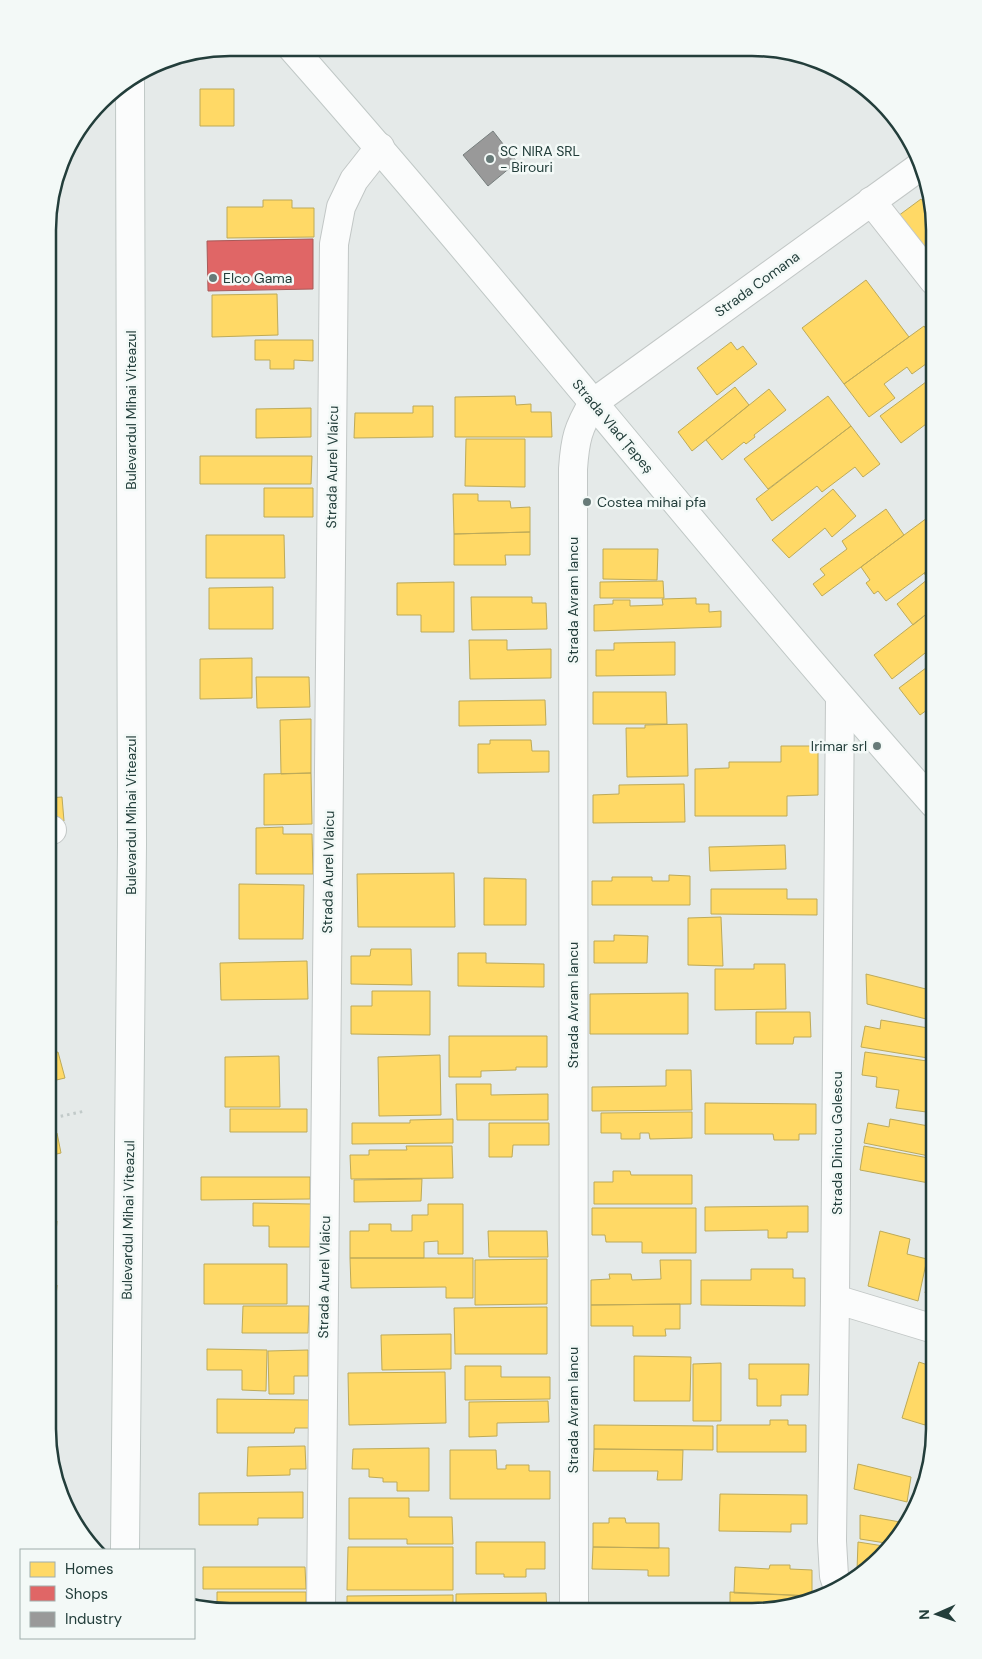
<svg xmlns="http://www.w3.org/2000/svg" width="982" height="1659" viewBox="0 0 982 1659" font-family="'DM Sans',sans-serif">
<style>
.homes{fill:#ffd966;stroke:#bdaa59}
.shops{fill:#e06666;stroke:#a75a59}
.industry{fill:#999;stroke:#767e7d}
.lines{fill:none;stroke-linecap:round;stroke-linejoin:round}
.minor-casing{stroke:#c2c7c6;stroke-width:30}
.secondary-casing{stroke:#c0c8c6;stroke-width:30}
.path{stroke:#c1cac9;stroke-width:3;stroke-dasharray:2.5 4;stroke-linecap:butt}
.minor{stroke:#fbfcfc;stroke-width:28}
.secondary{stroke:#fbfcfc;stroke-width:28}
.poi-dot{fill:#677a78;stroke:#f3f9f7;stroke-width:2}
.labels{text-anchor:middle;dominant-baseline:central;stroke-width:5;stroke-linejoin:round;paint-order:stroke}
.poi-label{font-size:14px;fill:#233e3b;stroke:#f3f9f7;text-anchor:start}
.street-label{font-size:14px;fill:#233e3b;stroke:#f3f9f7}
.rim{fill:none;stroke:#233e3b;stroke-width:2.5}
</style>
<rect width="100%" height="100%" fill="#e5eae9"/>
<path class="homes" d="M200 89H234V126H200Z
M921 199 931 211 934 230V257L933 259 898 216Z
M263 200H292V208H314V237L227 238V207H263Z
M866 280 909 337 844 384 802 328Z
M277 294 278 335 212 337V295Z
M924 326 934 340V347L926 354 930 361 912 374 907 367 884 384 895 398 869 417 844 384Z
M255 340H313V361L294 360V369H270V360H255Z
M731 342 737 350 743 346 757 364 717 395 697 368Z
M934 376V418L901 443 880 416Z
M735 387 749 405 692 451 678 432Z
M769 389 786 410 754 435 755 437 746 444 744 442 722 460 706 440Z
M515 396 516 405 531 404V412H551L552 437H455V397Z
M828 396 851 426 768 489 744 459Z
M413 406H433V437L354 438 355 413H413Z
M311 408V437L256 438V409Z
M851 426 880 464 863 477 855 467 822 492 817 486 772 521 756 499Z
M466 439H525V487L465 486Z
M200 456H312L311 484H200Z
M264 488H313V517H264Z
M833 489 856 516 832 537 825 528 789 558 772 540Z
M453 494H478V501H510L511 508 530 507V532L454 534Z
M886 509 904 535 822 596 813 584 825 575 820 569 847 549 842 541Z
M931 515 934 519V566L886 601 878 591 874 594 866 583 870 580 861 567Z
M530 532V555H505L506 565H454V534Z
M206 535H284L285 578H206Z
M603 549H658L657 580 603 579Z
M934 566V608L913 625 897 604 928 579 924 573Z
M663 581 664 598H600V582Z
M454 582V632H421V615H397V583Z
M273 587V629H209V588Z
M471 597H532V603H546L547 629 472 630Z
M696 598V604H709V612L721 611V627L594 631V605L613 604V600H630V606L663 605 662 599Z
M934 608V646L892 679 874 655Z
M469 640H507V650L551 649V678L470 679Z
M675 642V675L596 676V650H614V643Z
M48 653 51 700H48Z
M252 658V698L200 699V659Z
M934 662V705L920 715 899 688Z
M256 677H309L310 707 257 708Z
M593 692H666L667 724H593Z
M545 700 546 725 459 726V701Z
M311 719V773L281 774 280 720Z
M687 724 688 776 627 777 626 728H645V725Z
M490 740H531L532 751H549V772L478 773V744H490Z
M781 746H818V795L787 796V816H695V769L729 768V762H781Z
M311 773 312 824 264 825V774Z
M684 784 685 822 593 823V795L619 794V785Z
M62 797 64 821 48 823V798Z
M283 827V834H312L313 874H256V828Z
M785 845 786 869 710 871 709 847Z
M454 873 455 927H358L357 874Z
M669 875 690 876V905H592V881H612V877H652V881H669Z
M484 878 526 879V925H484Z
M239 884 304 885 303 939H239Z
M711 889H787V899H817V915L711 914Z
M721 917 723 966 688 965V918Z
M614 935 648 936 647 963H594V941H614Z
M371 949H411L412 985 351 984V956H370Z
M458 953H486V963L544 964V987L458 986Z
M307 961 308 999 221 1000 220 963Z
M754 964H785L786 1009 715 1010V969H754Z
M866 974 926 989 934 984V1021L867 1004Z
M372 991H430V1035L351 1034V1006H372Z
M688 993V1034H590V994Z
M756 1012H810L811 1037H794L793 1044H756Z
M881 1020 934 1029V1059L861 1047 865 1026 880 1029Z
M449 1036H547V1067H516V1070L481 1071V1077H449Z
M58 1052 65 1078 48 1082V1054Z
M865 1052 934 1062V1113L896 1108 899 1090 876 1087 877 1077 862 1075Z
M440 1055 441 1115 379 1116 378 1057Z
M279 1056 280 1107H225V1057Z
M666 1070H691L692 1110 592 1111V1087L666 1086Z
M456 1084H491V1095L548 1094V1120H457Z
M51 1091 56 1112 48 1115V1092Z
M705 1103 816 1104V1134H799V1140H774L773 1134H705Z
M230 1109H307V1132H230Z
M692 1112V1138L650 1139 649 1133H640V1139H621V1133H601V1113Z
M453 1119V1143L352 1144V1123H410V1120Z
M890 1119 934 1127V1157L864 1143 868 1123 889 1127Z
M489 1123H549V1145H513L512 1157H489Z
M57 1133 61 1153 48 1156V1135Z
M406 1146H452L453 1178 351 1179 350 1155H369V1150H407Z
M864 1146 934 1159V1184L860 1170Z
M52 1168 53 1189 48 1190V1169Z
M613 1171H630L631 1175H692V1204H594V1182H613Z
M201 1177H310V1199L201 1200Z
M422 1179 421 1201 354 1202V1180Z
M253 1203 311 1204 310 1247H269V1226H253Z
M428 1204H463V1254H438V1241L424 1242V1258H350V1231H369V1224H391V1231H412V1215H428Z
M808 1206V1232H787V1238H768V1230L705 1231V1207Z
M592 1208H696V1253H642V1242H606L605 1235H592Z
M48 1220 57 1221 55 1244 48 1243Z
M488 1231H547L548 1257H489Z
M880 1231 910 1239 907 1254 927 1259 918 1301 868 1286Z
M934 1256V1295L925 1293Z
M350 1258H473V1298H446V1287L351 1288Z
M547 1259V1304L475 1305V1260Z
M660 1260H691V1304L591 1305V1280L610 1279 609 1274H631L632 1280 661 1279Z
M204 1264H287V1304H204Z
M751 1269H793V1278H805V1306L701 1305V1280H751Z
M48 1284 57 1285 53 1335 48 1334Z
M680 1304V1329H665L666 1336H633V1326H591V1305Z
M243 1306H309L308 1333H242Z
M547 1307V1354H455L454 1308Z
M451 1334V1369L382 1370 381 1335Z
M207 1349 267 1350 266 1391 242 1390V1370H207Z
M308 1350V1376H294V1394H269L268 1351Z
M634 1356 691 1357 690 1401H634Z
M919 1362 934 1367V1395L925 1425 902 1418Z
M721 1363V1421H693V1364Z
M749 1364H809L808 1395H781V1406H757V1379H749Z
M465 1366H501V1377H550V1399L465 1400Z
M445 1372 446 1423 349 1425 348 1373Z
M217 1399 310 1400V1428H295L294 1433H217Z
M548 1401 549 1422 497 1423V1436L469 1437V1402Z
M48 1420H52L51 1447 48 1429Z
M770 1420H788V1425H806V1452H717V1425H770Z
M594 1425 713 1426V1450L594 1449Z
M305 1446 306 1469H290V1475L247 1476 248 1447Z
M429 1448V1491H397V1482H383V1478L369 1477V1469H352L353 1449Z
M594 1449 683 1450 682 1480H657L658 1471H593Z
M450 1450H496L497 1469H506V1465H529V1471H550V1499H450Z
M858 1464 911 1477 907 1502 854 1489Z
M303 1492V1518H258V1525H199V1493Z
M720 1494 807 1495V1524H791V1532L719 1531Z
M349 1498H409V1517H452L453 1544H407V1539H349Z
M860 1515 906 1523 897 1540 892 1544 860 1539Z
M609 1518H625L626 1523H659V1548L593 1547V1523H609Z
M476 1542H545V1569H526V1577H504V1574H476Z
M858 1542 890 1547 865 1572 857 1570Z
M348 1547H453V1590H347Z
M593 1547 669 1548V1576H648V1570L592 1569Z
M770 1565H790V1569L812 1570V1596L734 1593 735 1567 769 1569Z
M203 1567H305L306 1589H203Z
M217 1592H306V1610H217Z
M730 1592 812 1596 811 1600 752 1611H730Z
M546 1593 547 1611H456V1594Z
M453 1595V1611L347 1610V1596Z"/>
<path class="shops" d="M313 239V289L208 291 207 241Z"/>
<path class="industry" d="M493 131 517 162 488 186 463 155Z"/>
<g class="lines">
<defs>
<path id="minor" d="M871 201 934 281
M48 830H52
M835 1299 934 1329
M838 1588 834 1576 832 1541 835 1299 840 698
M321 1610 334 244 341 207 354 180 380 147
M574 1611 573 469C575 439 578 428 593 403L922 165"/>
<path id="secondary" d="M292 48C511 296 715 557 934 804
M125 1550 132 844 130 81"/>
</defs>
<use href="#minor" class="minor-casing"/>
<use href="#secondary" class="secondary-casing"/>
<path class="path" d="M48 1119 85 1111"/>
<use href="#minor" class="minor"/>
<use href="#secondary" class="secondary"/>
</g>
<g class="poi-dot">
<circle cx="490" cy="159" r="5"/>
<circle cx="213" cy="278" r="5"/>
<circle cx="587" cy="502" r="5"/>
<circle cx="877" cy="746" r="5"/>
</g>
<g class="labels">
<g class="poi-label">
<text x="500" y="151">SC NIRA SRL<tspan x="500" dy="16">- Birouri</tspan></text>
<text x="223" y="278">Elco Gama</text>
<text x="597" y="502">Costea mihai pfa</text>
<text x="867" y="746" text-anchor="end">Irimar srl</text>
</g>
<g class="street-label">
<text transform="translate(757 284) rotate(-36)">Strada Comana</text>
<text transform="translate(131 410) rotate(-90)">Bulevardul Mihai Viteazul</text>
<text transform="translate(613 426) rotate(50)">Strada Vlad Țepeș</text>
<text transform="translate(332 467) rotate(-89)">Strada Aurel Vlaicu</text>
<text transform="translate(573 600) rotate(-90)">Strada Avram Iancu</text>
<text transform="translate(131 815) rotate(-90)">Bulevardul Mihai Viteazul</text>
<text transform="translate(328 872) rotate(-89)">Strada Aurel Vlaicu</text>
<text transform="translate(573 1005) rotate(-90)">Strada Avram Iancu</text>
<text transform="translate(837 1143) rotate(-90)">Strada Dinicu Golescu</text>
<text transform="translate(128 1220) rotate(-89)">Bulevardul Mihai Viteazul</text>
<text transform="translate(324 1277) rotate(-89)">Strada Aurel Vlaicu</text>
<text transform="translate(573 1410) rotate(-90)">Strada Avram Iancu</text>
</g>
</g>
<path d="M0 0H982V1659H0ZM230 56H752A174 174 0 0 1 926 230V1429A174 174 0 0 1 752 1603H230A174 174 0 0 1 56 1429V230A174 174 0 0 1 230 56Z" fill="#f3f9f7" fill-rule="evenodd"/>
<path class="rim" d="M230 56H752A174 174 0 0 1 926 230V1429A174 174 0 0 1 752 1603H230A174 174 0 0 1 56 1429V230A174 174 0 0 1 230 56Z"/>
<rect x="20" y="1549" width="175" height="90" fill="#f3f9f7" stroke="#a0aeac"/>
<rect x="30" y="1562" width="25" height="15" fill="#ffd966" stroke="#a0aeac"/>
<text x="65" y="1574" font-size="15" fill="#233e3b">Homes</text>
<rect x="30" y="1586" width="25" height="15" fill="#e06666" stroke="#a0aeac"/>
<text x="65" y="1599" font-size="15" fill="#233e3b">Shops</text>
<rect x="30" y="1612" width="25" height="15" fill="#999999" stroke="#a0aeac"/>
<text x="65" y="1624" font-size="15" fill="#233e3b">Industry</text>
<g transform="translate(937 1614) rotate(268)" stroke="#f3f9f7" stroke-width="4" paint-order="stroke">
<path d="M0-4L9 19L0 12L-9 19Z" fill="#233e3b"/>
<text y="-8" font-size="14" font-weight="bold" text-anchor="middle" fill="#233e3b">N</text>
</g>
</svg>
